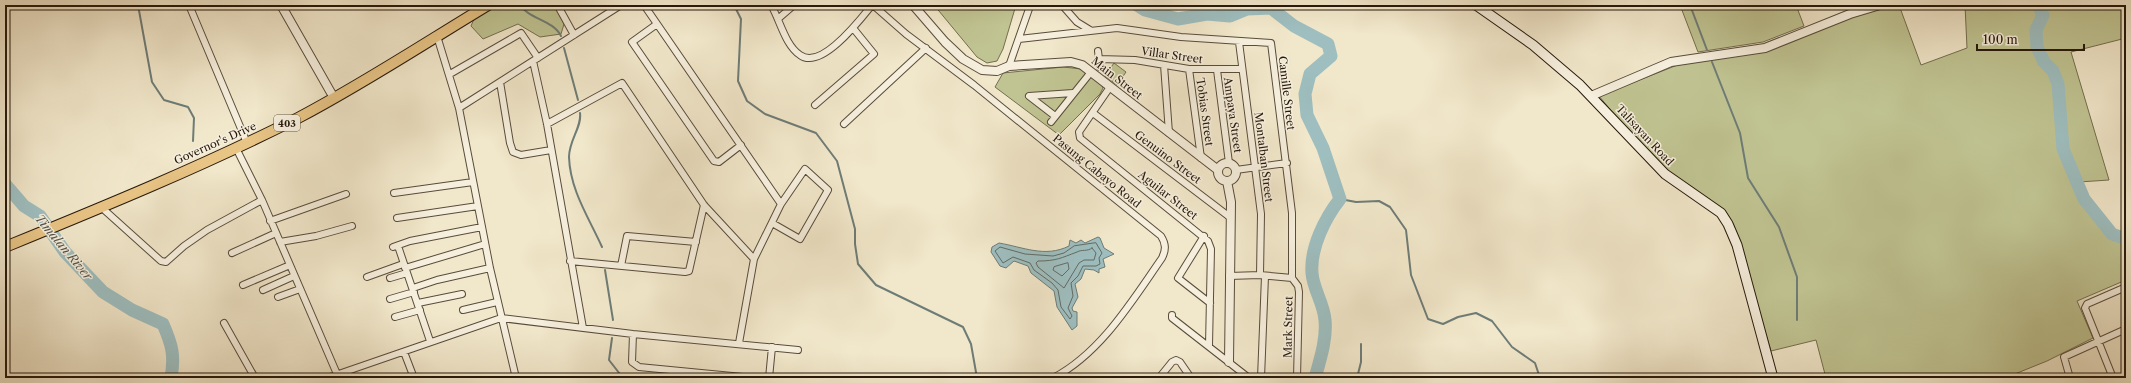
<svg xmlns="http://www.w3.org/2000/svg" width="2131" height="383" viewBox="0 0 2131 383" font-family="'Libre Caslon Text',serif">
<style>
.green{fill:#c0c492;stroke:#736e4e}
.water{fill:#9ebebf;stroke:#6e7c77}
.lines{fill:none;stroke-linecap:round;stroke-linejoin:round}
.shore{stroke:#626b65;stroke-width:1}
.stream{stroke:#6e7c77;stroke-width:2}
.river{stroke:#9ebebf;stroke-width:13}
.minor-casing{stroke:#594c3b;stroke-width:8}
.tertiary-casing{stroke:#594c3b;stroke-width:10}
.secondary-casing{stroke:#26180b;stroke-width:11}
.primary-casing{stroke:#26180b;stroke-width:12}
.minor{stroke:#f6efdd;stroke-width:6}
.tertiary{stroke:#f6efdd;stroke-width:8}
.secondary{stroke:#f6efdd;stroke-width:9}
.primary{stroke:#e8c485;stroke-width:10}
.labels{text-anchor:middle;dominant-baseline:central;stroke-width:3;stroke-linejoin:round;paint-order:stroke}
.shield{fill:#f6efdd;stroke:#64584a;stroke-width:1}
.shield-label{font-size:10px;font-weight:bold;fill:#26180b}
.street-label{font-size:11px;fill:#26180b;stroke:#f6efdd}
.water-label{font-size:12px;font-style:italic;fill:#50524a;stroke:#f6efdd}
</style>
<rect width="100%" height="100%" fill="#f1e7ca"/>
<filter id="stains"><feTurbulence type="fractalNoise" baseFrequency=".005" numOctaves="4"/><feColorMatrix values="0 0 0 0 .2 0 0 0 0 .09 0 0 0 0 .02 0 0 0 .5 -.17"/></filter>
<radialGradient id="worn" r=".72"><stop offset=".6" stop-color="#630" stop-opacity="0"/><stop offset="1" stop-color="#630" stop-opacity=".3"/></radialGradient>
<path class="green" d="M480 5H555L564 24 561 34 540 37 518 24 483 39 471 26Z
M934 5H1016L1003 49 997 61 987 63 977 57Z
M1680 5H1796L1804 26 1763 42 1698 52Z
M1895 5H1899L1921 65 1967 48 1965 5H2034L2042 14 2034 30 2036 47 2042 62 2052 73 2056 84 2061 149 2082 200 2112 235 2126 241V280L2077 301 2093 338 2047 361 2005 378H1826L1816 340 1771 351 1757 305 1725 214C1705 193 1679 183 1658 164 1637 143 1618 119 1599 96L1680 64 1762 52 1855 16Z
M2041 5H2126V38L2071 52 2109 180 2079 182 2066 149 2061 84 2053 67 2044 58 2040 48 2038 36 2046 11Z
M1114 63 1126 72 1117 85 1105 76Z
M1063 67 1082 69 1101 84 1103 88 1100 94 1059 135 995 87 1003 73Z"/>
<path class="water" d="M1098 237 1100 238 1104 248 1114 254 1103 259 1105 267 1099 269V273L1094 270 1085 269 1081 279 1075 284 1078 297 1072 308 1073 311 1077 312V326L1072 330 1057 307 1054 291 1031 273 1028 266 1014 261 1006 268 1000 266 991 252 992 247 999 243C1023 247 1045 258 1069 246L1070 240 1076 243 1081 240 1085 243Z"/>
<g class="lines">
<path class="shore" d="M1096 243 1102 253 1099 258 1100 264 1096 266H1083L1078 276 1071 283 1073 296 1068 308 1072 316 1070 319 1061 307 1058 290 1052 283 1034 270 1030 263 1013 257 1003 263 995 251 1000 247 1025 254 1053 256 1064 253 1074 246Z
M1092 248 1096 253 1094 260H1084L1079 263 1064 288 1038 267 1036 263 1038 261C1056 261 1061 258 1077 252 1082 249 1087 252 1092 248Z
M1068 263 1069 269 1062 276 1053 270 1054 267Z"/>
<path class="stream" d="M138 5 152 82 164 100 188 107 194 118 193 141
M520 5C529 19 553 20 561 36
M734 5 741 19 738 81 747 101 765 114 816 133 837 161 855 229V244L858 264 876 285 963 327 971 344 977 378
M1690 5 1707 50
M564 48 578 100
M1712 62 1740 133 1748 178 1779 227 1797 277V320
M580 113C582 127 569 140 569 157 570 190 589 218 602 247
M1340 199 1356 202 1379 201 1390 207 1406 230 1411 275 1428 319 1443 324 1458 317 1476 313 1492 321 1512 347 1535 363 1540 378
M605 270 613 320
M612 338 609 360 623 378
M1357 378 1361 362V344"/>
<path class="river" d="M1137 5 1145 10 1178 19 1207 14 1230 16 1247 9 1271 8 1294 26 1328 44 1331 56 1310 74 1305 94 1307 115 1323 148 1340 199C1325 218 1310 248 1312 273 1313 289 1324 304 1325 320 1327 339 1320 360 1315 378
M2038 5 2043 15 2036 30 2037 47 2044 62 2053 71 2058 84 2063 149 2084 199 2112 234 2126 239
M5 184 24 206 40 216 65 252 103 292 132 310 163 324C172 345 175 355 171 378"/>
<defs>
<path id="minor" d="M189 5 247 143
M559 5 558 6 574 35
M644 5 781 204
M771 5C780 20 785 45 800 55 821 71 860 20 872 5
M873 5 906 34 974 85 1161 236C1166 244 1166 250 1162 258 1132 301 1101 353 1053 378
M1062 5 1077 22 1090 30
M779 18 794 5
M657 24 632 42 714 161 719 162 741 145
M437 36 459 108 490 268 516 378
M1019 39 1117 28 1181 37 1271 43 1292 213V278
M1239 42 1261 214 1260 275
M1098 51 1100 67
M1099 59 1135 60 1189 69H1242
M533 61 547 124 583 328
M1164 65 1169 133
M1009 66 1030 6 1048 5
M1189 69 1201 158
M1217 70 1229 163
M450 74 521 33 538 58
M500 82 510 143 513 152 521 155 551 150
M1110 87 1079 132 1080 138 1208 241 1211 249 1209 346
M815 105 874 54 853 28
M459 108 621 5
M1093 113 1231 218
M1055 116 1029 96 1073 93
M1051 122 1091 72
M547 124 622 83 704 205 754 259
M844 124 926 48
M236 148 262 200 337 374
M1236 170 1287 163
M394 193 473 182
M101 207 161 261 166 262 184 246 207 230 262 200
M397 218 478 206
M270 221 346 194
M1204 236 1178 278 1210 303
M280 242 316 236 352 226
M398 246 430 341
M393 247 410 241 482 227
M232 253 276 233
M570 261 685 272 689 271 704 205
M621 266 627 236 696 242
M405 268 485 244
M1229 276 1260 275 1292 278
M367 277 403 264
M390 278 407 273
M1292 278 1298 286 1299 292 1297 378
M243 285 290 265
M413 288 437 280 490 268
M263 290 294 276
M278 297 300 289
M390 299 414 292
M418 303 462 294
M463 310 497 302
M1172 315V318L1249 378
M395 317 420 310
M224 323 255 378
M633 334 632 362 639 367 753 378
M739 343 754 259 781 204 805 169 828 190 800 239 772 223
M404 352 414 378
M327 378 501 318 633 334 798 350
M769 378 772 347
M1159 378 1172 362 1176 360 1180 362 1191 378
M1261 378 1265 276
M2070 378 2064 357 2126 329
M2113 378 2085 308 2087 304 2126 287"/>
<path id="tertiary" d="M281 5 334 98
M913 5 945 42 963 59 982 70 997 71 1009 66 1071 62 1082 65 1218 170
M1591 96 1671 62 1765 48 1850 14 1880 5
M1218 172a9 9 0 1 1 18 0a9 9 0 1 1-18 0Z
M1227 181 1231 202 1229 362"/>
<path id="secondary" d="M1476 5 1533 45 1580 85 1665 174 1721 213 1728 224 1737 245 1773 378"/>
<path id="primary" d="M5 247C103 207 203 166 298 118 363 84 425 43 488 5"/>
</defs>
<use href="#minor" class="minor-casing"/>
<use href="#tertiary" class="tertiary-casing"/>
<use href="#secondary" class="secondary-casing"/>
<use href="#primary" class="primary-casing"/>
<use href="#minor" class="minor"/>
<use href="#tertiary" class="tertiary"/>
<use href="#secondary" class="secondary"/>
<use href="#primary" class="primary"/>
</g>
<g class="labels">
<rect class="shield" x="274" y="115" width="26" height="16" rx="3"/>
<g class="shield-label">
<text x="287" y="123">403</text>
</g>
<g class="street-label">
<text transform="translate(1172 55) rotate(8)">Villar Street</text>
<text transform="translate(1117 78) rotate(38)">Main Street</text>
<text transform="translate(1287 93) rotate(83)">Camille Street</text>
<text transform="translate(1205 112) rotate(82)">Tobias Street</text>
<text transform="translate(1233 115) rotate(82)">Ampaya Street</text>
<text transform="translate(1645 135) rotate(47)">Talisayan Road</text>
<text transform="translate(215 143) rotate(-24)">Governor's Drive</text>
<text transform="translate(1168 157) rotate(37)">Genuino Street</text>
<text transform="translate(1264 157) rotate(83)">Montalban Street</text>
<text transform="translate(1097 171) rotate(39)">Pasung Cabayo Road</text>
<text transform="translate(1168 195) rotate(38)">Aguilar Street</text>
<text transform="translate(1288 327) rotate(-89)">Mark Street</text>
</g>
<g class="water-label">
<text transform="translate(64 247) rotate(50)">Timalan River</text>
</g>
</g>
<rect width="2131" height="383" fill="none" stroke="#f1e7ca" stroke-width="20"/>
<rect x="6" y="6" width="2119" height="371" fill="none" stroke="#26180b" stroke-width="2"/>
<rect x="10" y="10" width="2111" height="363" fill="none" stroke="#26180b"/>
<path d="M1977 44v6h107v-6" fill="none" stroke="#26180b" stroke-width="2"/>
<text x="1983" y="44" font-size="12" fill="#26180b" stroke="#f6efdd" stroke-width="3" paint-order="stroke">100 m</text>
<rect width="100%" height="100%" filter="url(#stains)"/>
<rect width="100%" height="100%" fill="url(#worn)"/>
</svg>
